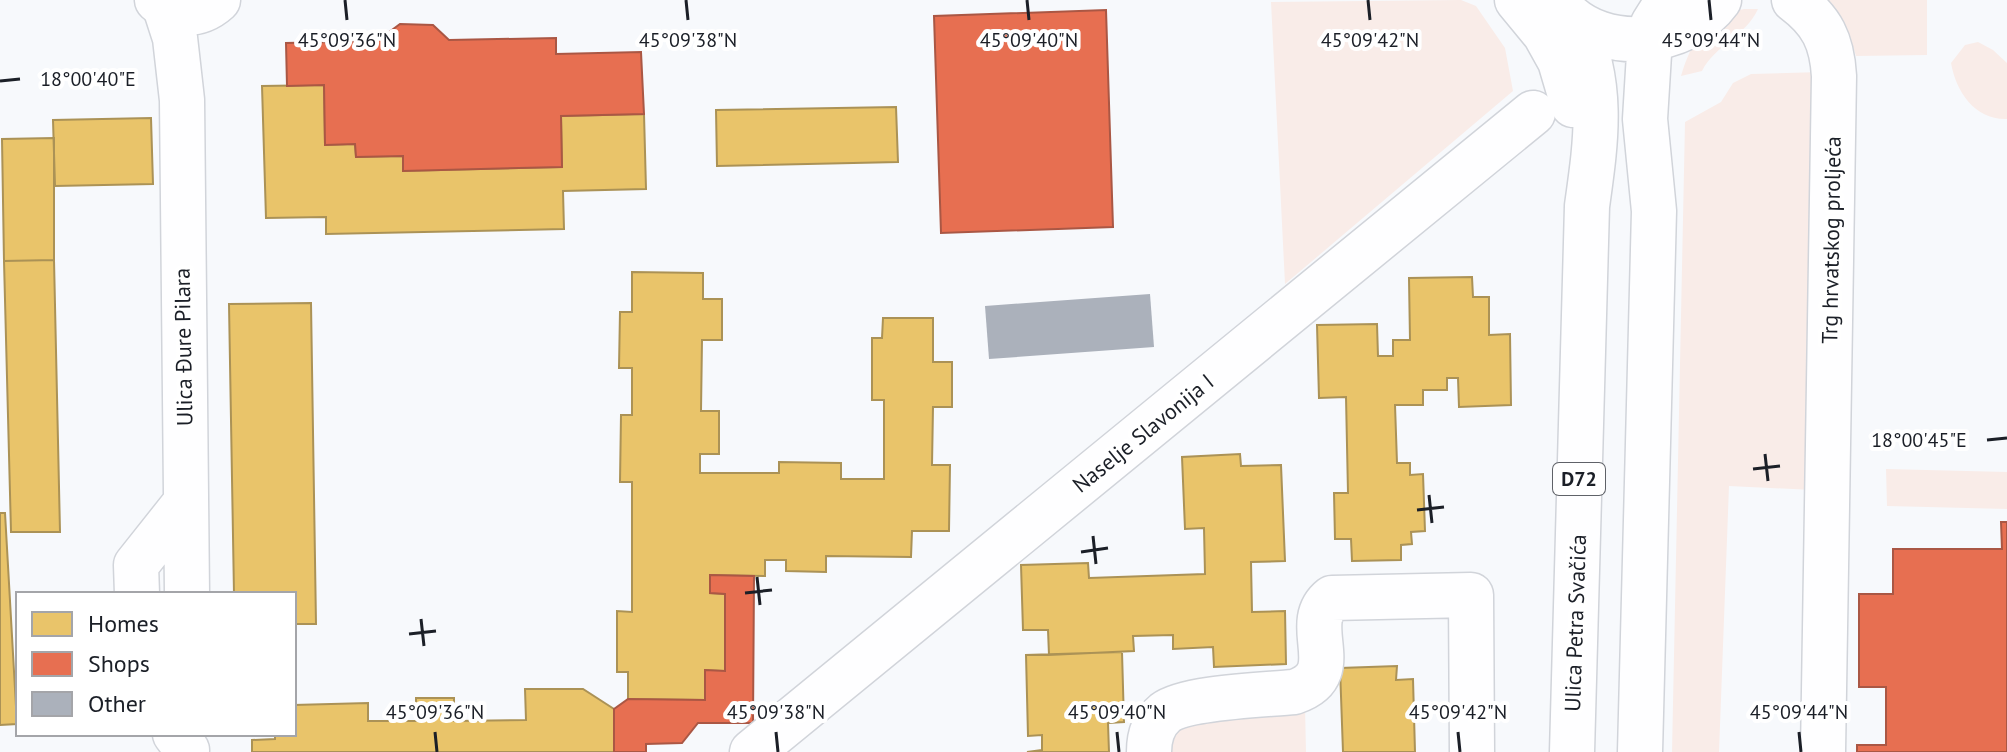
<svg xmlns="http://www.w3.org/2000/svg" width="2007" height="752" viewBox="0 0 2007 752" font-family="'PT Sans',sans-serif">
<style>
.green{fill:#f9ece8}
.homes{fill:#e9c46a;stroke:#ab9256;stroke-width:2}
.shops{fill:#e76f51;stroke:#aa5744;stroke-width:2}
.building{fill:#abb1bb}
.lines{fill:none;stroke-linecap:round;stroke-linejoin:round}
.minor-casing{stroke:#d1d4da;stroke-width:47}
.major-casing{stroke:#d1d4da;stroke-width:47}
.minor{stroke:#fefeff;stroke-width:44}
.major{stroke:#fefeff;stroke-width:44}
.ticks{fill:none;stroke:#1b1f27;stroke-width:3}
.labels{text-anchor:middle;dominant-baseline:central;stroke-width:8;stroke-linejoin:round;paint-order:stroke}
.shield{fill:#fff;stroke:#5f6268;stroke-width:2}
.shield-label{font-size:20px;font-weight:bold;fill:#1b1f27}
.street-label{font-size:22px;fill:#1b1f27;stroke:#fff}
.ticks-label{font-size:20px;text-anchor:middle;fill:#1b1f27;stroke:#fff;stroke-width:8;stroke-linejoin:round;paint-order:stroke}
</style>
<rect width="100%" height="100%" fill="#f7f9fc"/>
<path class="green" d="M1461 0 1476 6 1505 48 1513 91 1285 284 1271 2Z
M1825 0H1927V55L1856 56 1847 28Z
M1744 9H1758C1746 36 1715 45 1702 71L1681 76C1692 40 1706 17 1744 9Z
M1978 42 1993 50 2007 63V119C1975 120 1956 92 1951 63L1965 45Z
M1821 72 1813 490 1729 486 1719 752H1672L1685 122 1721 102 1733 83 1751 74Z
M1886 469 2007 472V509L1887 506Z
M1305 706 1306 752H1161L1172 725Z"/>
<path class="homes" d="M324 85 325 145 355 144 356 157 403 156V171L562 167 561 116 644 114 646 189 563 191 564 229 326 234V217L266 218 262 86Z
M896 107 898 162 717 166 716 110Z
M151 118 153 184 55 186 53 120Z
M54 138V260L4 261 2 139Z
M54 260 60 532H11L4 261Z
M632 272 703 273V299H722V340H702L701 411H719V454H700V473H779V462L841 463V479H884V400H872V338H882L883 318H933V362H952V407H933L932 465H950L949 531H912L911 557 826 556V572L786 571V560H765V576L710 575V593L725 594V671L705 670V700L628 699V672H617V611L632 612V482H620L621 415H632V368H619L620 312H632Z
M1472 277 1473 297H1489V335L1510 334 1511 405 1459 407 1458 378H1447V390H1423V405H1395L1397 463H1410V475L1423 474 1425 531 1411 532 1412 544 1401 545V560L1352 561 1351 539H1335L1334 493H1348L1346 397 1319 398 1317 325 1377 324 1378 356H1393V340H1410L1409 278Z
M311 303 316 624H294V594H234L229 304Z
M1240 454 1241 466 1281 465 1285 561 1251 562 1252 612 1285 611 1286 664 1214 667 1213 647 1173 649V635L1133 636 1134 651 1049 655 1048 630H1023L1021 565 1088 563 1089 578 1205 574 1204 528 1185 529 1182 457Z
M0 513H5L17 724 0 725Z
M1122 652 1124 722 1108 723 1109 752H1027L1042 750V735L1028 736 1026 655Z
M1397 666 1396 680 1413 679 1415 752H1343L1340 668Z
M525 689H583L614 709V752H252V740L275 739V734H294V705L368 703V721H416V698H454V721L526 720Z"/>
<path class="shops" d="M1106 10 1113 227 941 233 934 16Z
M400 24 433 25 449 40 556 38V54L641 52 644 114 561 116 562 167 403 171V156L356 157 355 144 325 145 324 85 287 86 286 43 377 41Z
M2001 522H2007V752H1857V745H1886V687H1859V594H1893V549H2002Z
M710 575 754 576 753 723H698L682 743 646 744V752H614V709L628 699 705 700V670L725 671V594L710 593Z"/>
<path class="building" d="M1150 294 1154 347 989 359 985 306Z"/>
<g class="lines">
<defs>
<path id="minor" d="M1794 0C1822 21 1832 41 1834 76L1823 752
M165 7 175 38 182 100 187 594
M137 594 136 565 186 502
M175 734 187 750
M752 752 1533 113
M1149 752C1149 737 1153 723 1165 713 1186 697 1265 695 1294 692 1349 674 1298 625 1332 598L1471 595 1472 752"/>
<path id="major" d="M157 0C176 17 199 17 218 0
M1517 0 1545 34 1560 61 1573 105
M1564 11C1603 53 1685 47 1719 0
M1572 752 1587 206C1596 142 1605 83 1575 22
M1640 752 1654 211 1645 119 1650 38 1653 24 1668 0"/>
</defs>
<use href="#minor" class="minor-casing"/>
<use href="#major" class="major-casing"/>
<use href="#minor" class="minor"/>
<use href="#major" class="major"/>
</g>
<path class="ticks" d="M345 0 347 20M686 0 688 20M1027 0 1029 20M1368 0 1370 20M1709 0 1711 20M0 81 20 79M1987 440 2007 438M1765 454 1768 481M1753 469 1780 466M1429 495 1432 523M1417 510 1444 507M1093 536 1096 564M1081 552 1108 548M757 577 760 605M745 593 772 590M421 619 424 646M409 634 436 631M435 732 437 752M776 732 778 752M1117 732 1119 752M1458 732 1460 752M1799 732 1801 752"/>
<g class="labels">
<rect class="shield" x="1553" y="463" width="52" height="32" rx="6"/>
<g class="shield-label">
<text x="1579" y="479">D72</text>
</g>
<g class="street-label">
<text transform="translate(1831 240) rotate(-89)">Trg hrvatskog proljeća</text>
<text transform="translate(183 347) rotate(-91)">Ulica Đure Pilara</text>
<text transform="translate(1143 433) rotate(-39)">Naselje Slavonija I</text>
<text transform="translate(1575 623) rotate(-88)">Ulica Petra Svačića</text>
</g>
</g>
<g class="ticks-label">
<text x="347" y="47">45°09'36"N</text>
<text x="688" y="47">45°09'38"N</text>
<text x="1029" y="47">45°09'40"N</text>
<text x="1370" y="47">45°09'42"N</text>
<text x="1711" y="47">45°09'44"N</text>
<text x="88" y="86">18°00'40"E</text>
<text x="1919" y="447">18°00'45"E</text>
<text x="435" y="719">45°09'36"N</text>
<text x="776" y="719">45°09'38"N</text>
<text x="1117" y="719">45°09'40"N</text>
<text x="1458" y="719">45°09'42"N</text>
<text x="1799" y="719">45°09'44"N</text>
</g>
<rect x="16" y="592" width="280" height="144" fill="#ffffff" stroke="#a4a5a9" stroke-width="2"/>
<rect x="32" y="612" width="40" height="24" fill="#e9c46a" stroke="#a4a5a9" stroke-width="2"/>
<text x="88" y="632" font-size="24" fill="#1b1f27">Homes</text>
<rect x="32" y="652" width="40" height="24" fill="#e76f51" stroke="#a4a5a9" stroke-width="2"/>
<text x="88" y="672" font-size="24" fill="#1b1f27">Shops</text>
<rect x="32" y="692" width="40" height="24" fill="#abb1bb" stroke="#a4a5a9" stroke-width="2"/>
<text x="88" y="712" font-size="24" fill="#1b1f27">Other</text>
</svg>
